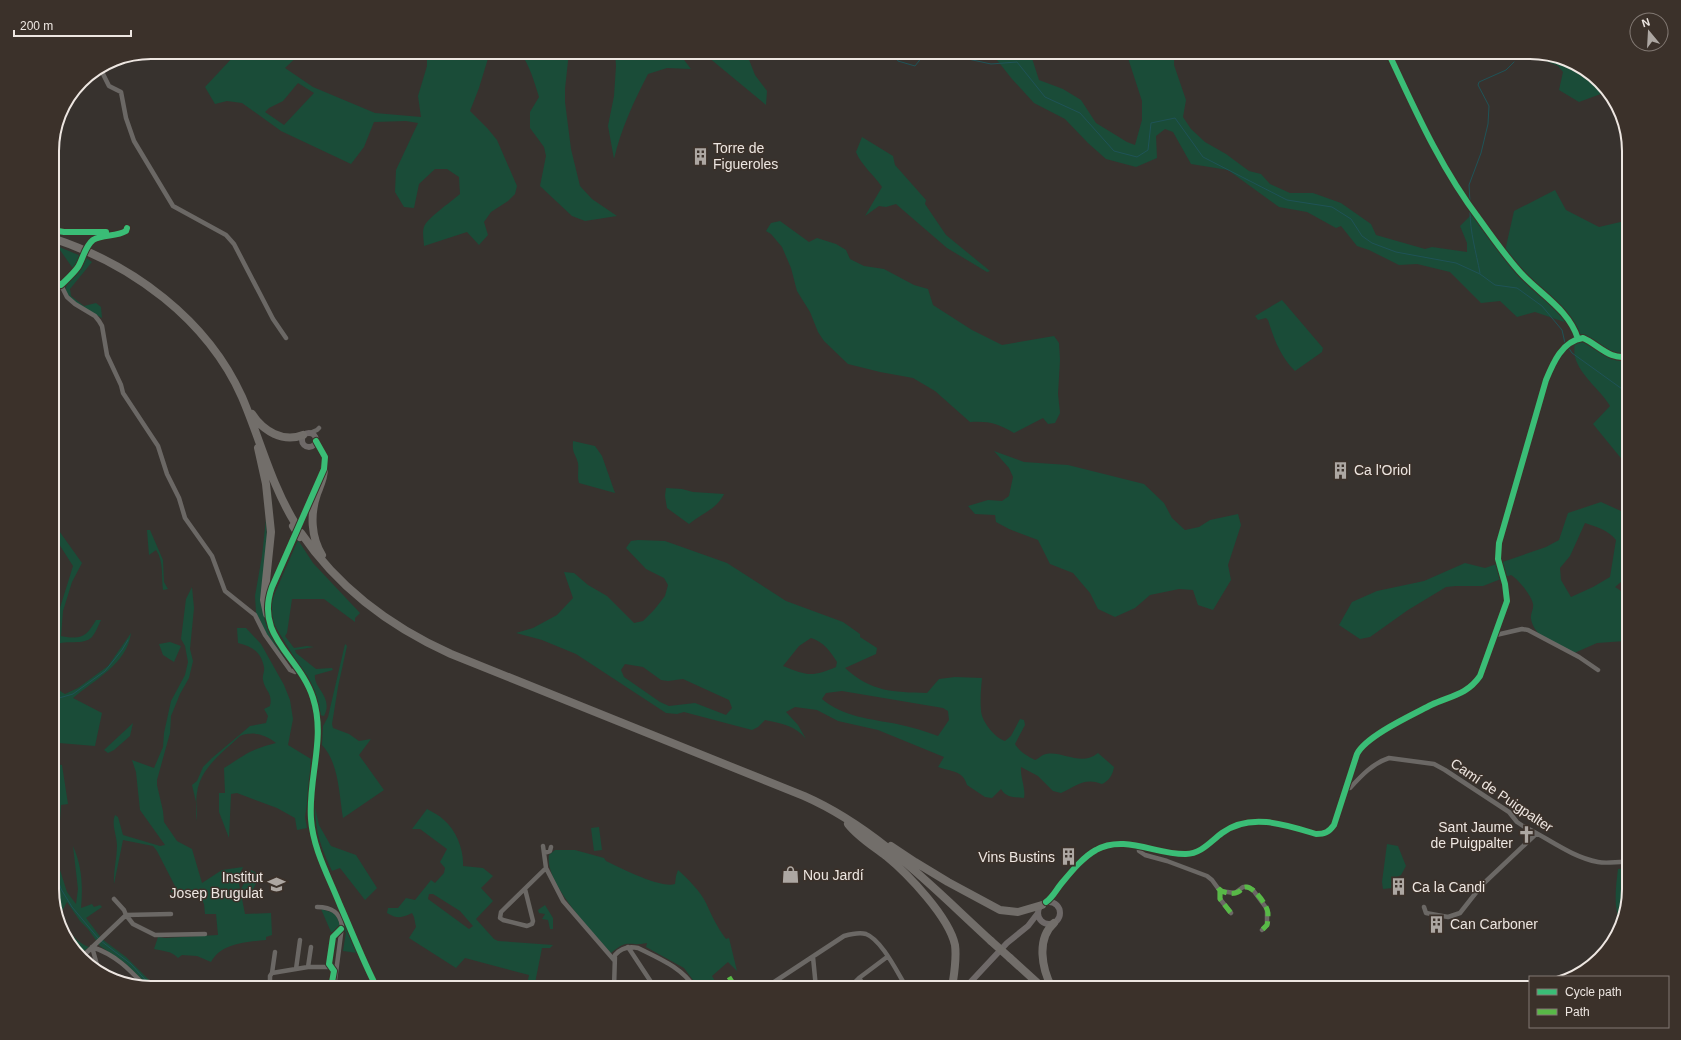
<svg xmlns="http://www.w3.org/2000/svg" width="1681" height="1040" viewBox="0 0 1681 1040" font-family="Arial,sans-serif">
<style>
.green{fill:#1a4c38;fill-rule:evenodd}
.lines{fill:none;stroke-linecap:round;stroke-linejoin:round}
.stream{stroke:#1f5357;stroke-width:1}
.street{stroke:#6b6865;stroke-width:4.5}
.secondary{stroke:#6e6968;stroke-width:6}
.highway{stroke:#726e6a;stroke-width:8}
.highway-bridge{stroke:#726e6a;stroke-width:8}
.quiet{stroke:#58b947;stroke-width:5;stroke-dasharray:10 5;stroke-linecap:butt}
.cycleway-casing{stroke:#3b312a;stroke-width:8}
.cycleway{stroke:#3abd76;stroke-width:6}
.labels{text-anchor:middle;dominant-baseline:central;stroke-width:3;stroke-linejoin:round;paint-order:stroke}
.poi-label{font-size:14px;fill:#ede6e1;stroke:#3b312a;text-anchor:start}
.street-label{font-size:14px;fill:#ede6e1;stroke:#3b312a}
.rim{fill:none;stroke:#ede6e1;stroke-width:2}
</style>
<rect width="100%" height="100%" fill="#37322e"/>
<path class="green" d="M254 52H302L285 68 313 87 375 113 421 117 418 96 427 66V52H490L479 88 470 111 488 129 497 140 517 186 515 194 508 201 491 212 484 222 488 235 479 245 467 232 424 246C424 241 422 232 424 227 427 218 451 202 460 194L459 177 447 169H435L419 184 414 208 404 207 395 192 396 170 418 123 406 121 374 122 364 147 351 164 281 131 242 103 227 101 215 104 205 87 234 56 242 60ZM298 83 314 93 284 125 265 112 269 108 283 101Z
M520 52H569L565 89V102L571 149 580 186 592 199 617 216 585 221 572 216 540 186 546 156 544 147 530 128V112L539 97C534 81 530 66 520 52Z
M615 52H678L691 69 667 68 648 74C634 101 621 129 614 159L608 126 614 96 616 66Z
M702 52H746L755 75 767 91 766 105Z
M993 52H1030L1039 80 1063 89 1081 100 1096 123 1127 142 1135 145 1142 120V101L1126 52H1174V65L1186 100 1183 117 1191 129 1205 142 1226 154 1249 171 1261 174 1270 184 1290 193H1313L1341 203 1371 224 1376 235 1425 249 1432 247 1467 252V243L1460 226 1473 213 1505 251 1514 211 1555 190 1566 210 1599 227 1629 220V468L1593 424 1610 406C1600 389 1580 376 1575 357 1573 350 1576 334 1576 326L1535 312 1517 317 1500 301 1481 303 1450 272 1417 264 1399 265 1369 250 1357 246 1341 226 1336 228 1307 212 1279 207 1228 170 1191 164 1173 132 1165 129 1156 136 1157 158 1136 167 1106 159 1088 143 1065 119 1034 103 1012 79 993 55Z
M1539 55 1580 65 1606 92 1579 102 1559 90 1563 72 1558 66 1536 57Z
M862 137 893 156 895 165 926 200 925 204 946 235 990 271 987 272 947 248 896 204 886 207 879 206 865 216 882 187C874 175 861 165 856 152Z
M780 221 809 242 817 238 836 244 846 250 850 259 864 266 884 269 914 285 928 289 933 305 972 330 1002 345 1054 336 1059 343 1060 360 1058 394 1060 413 1055 423 1048 424 1043 418 1014 433C997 423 989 421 970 422L935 391 913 378 880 372 848 364 824 341 818 332 810 312 797 291 791 268 782 247 771 234 766 231 771 223Z
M52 244 81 256 74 270 60 250 52 247Z
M85 257 92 262 70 289 71 296 84 306 96 303 101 307 102 318C93 313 62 300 66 287 70 277 79 266 85 257Z
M1282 300 1323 348 1322 352 1295 371C1280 356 1274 339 1268 320L1266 318 1258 320 1255 316Z
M573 441 595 446 602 456 615 493 579 483C577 476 579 470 578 463 575 452 572 454 573 441Z
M994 451 1024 462 1068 465 1144 484 1164 503 1172 518 1185 530 1199 527 1210 520 1238 514 1241 525 1228 565 1231 580 1213 610 1198 605 1193 590 1179 589 1150 595 1135 608 1115 617 1098 609 1090 593 1073 573 1050 564 1038 540 1009 529 996 522 995 515 975 514 968 506 988 500 1002 501 1009 496 1013 477 1009 468Z
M666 488 682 489 693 492 724 494C717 509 701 514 689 524L667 508 665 496Z
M1601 502 1621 511 1629 510V579L1627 577 1615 587 1629 596V645L1625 641 1597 643 1572 654C1558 648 1534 637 1531 619 1530 614 1534 609 1533 604 1532 596 1518 579 1511 575L1483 586H1456L1446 587 1408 610 1370 637 1360 639 1339 625 1352 602 1377 591 1424 581 1465 563 1485 568 1546 547 1559 540 1568 513ZM1585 523C1597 527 1608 530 1616 540L1610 577 1593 587 1571 597 1561 580 1560 568 1570 556Z
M266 519 267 542 261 602 265 621 275 643 287 662 268 638 256 612 255 596 262 556Z
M52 521 82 563 72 582 63 611 61 636C82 640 86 637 96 620H101C98 626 96 632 92 637 83 646 66 639 56 645L59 618 52 614V607L59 611 73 566 52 533Z
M147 530H150L163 560 164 582 168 589 163 590C161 577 164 561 156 550L149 555Z
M298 540 313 563 360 613 355 618V622L324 599H292L287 633 285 636 294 648 307 646 314 647 295 650 296 653 316 669 332 668 333 670 315 675C313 688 334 697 324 716L320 715 314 690 272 621 271 602Z
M638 540 665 541 727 563 786 601 843 622 860 634V637L877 648 876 654 845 668C872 692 892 692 927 693L939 679 955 677 982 678C981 689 980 700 981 710 981 721 995 738 1005 741L1011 736 1020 719 1024 720 1025 725 1015 744C1020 752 1027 756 1035 760 1038 759 1041 756 1043 755 1060 748 1080 768 1098 753L1114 767C1113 774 1109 781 1102 784 1084 777 1077 786 1061 793L1053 791 1038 776 1021 767C1020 777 1026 789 1024 798 1015 797 1006 798 1001 789L992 798 985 797 967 785C963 770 951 772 938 767L944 757 878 730 838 721 817 710 795 707 786 712 798 725 806 739C796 726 781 723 765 720L758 727 752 730 684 712 677 714 666 713 576 654 542 640 516 633 533 628 557 615 573 598 564 572 574 573 588 585 607 596 634 623 643 621 654 610 665 596 668 585 664 578 646 569 626 548 631 541ZM811 638C824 642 830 651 837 662L836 667C813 677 807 676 783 666L799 646ZM625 664 643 667 661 680 668 681 683 679 729 700 732 708 726 715 695 703 669 706 660 702 624 677 621 670ZM842 691 943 708 948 711 949 720 938 736C925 731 911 727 897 724 871 719 843 717 822 699L826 693Z
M192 587 194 608 190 649 193 661 189 678 180 694 171 716 170 733 157 780V785L163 811 164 822 177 841 192 849 202 883 222 870 243 867 238 879 245 914 271 913 272 935 266 937V940C246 942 221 943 211 962L197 956 182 955 178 958C172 951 163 951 154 949L158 937 165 938 218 935 216 914H205L204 904 199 894 171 892V889L176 888 157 851 153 846 123 840 114 884C113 871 117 859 117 846 117 835 111 825 115 815L118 817 123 835 160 846 165 845 140 810 136 772 132 760 154 768 163 747 164 733 171 701 185 675 188 662 185 646 181 639 186 599Z
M237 628H246L261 644 284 685 290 700 293 719 288 745 311 759 309 791 305 817 307 828 297 830 295 818 277 808 237 793 231 794 229 838 219 812V793H225L224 768C231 764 236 760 243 756 253 749 265 746 276 743 265 734 253 731 240 736 223 752 200 768 197 793 195 802 198 812 196 821V802L192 785 197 781 203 767 212 758 250 726 266 723 268 716 264 709 270 706C273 693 265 691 263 680 262 676 265 671 264 667 261 652 252 646 238 643Z
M131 633C127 664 94 680 73 698L102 713 95 746 59 743 52 745V654L55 655C52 668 52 688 65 694L78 688 108 666Z
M170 642 181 646 174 662 163 655 159 644Z
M345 644 347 646 338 687 332 724 333 728 349 734 359 741 371 739 359 755 384 790 343 818C339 794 339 763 322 745L323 726 328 717Z
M133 723 130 736 114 750 108 753 104 750Z
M52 764 62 765 68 804 61 805 60 821 55 833 53 848 67 892 76 904 78 889 73 846C82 866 83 886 81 908L92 904 94 907 100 905 102 907 86 918 102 939 126 957 157 988 149 987 125 963 100 946 88 929 80 921 67 902 62 911C63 926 75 942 89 947L84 951 62 928 57 910 59 897 52 865Z
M315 807 319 825 331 846 356 855 377 888 365 900 340 868 332 871C322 849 315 833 315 807Z
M427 809C432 812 439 815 444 820 456 830 464 850 463 866L483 868 493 876 481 888 493 901 476 919 494 939 498 941 553 945 550 948H542L534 988H521L531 985 519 981 528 980 529 975 465 958 456 968 409 938 416 927 414 917 412 913C402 918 397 919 387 913L388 908H398L406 898 415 900 431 880 435 883 444 873 445 868 440 862 447 849 420 829H412ZM429 894H433L460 911 473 926 469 929 428 899Z
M599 827 602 850 594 851 591 828Z
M1387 844 1398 846 1406 866 1401 875 1393 879 1392 888 1383 889 1382 882Z
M555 850H575L604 858 606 861C620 868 662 889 675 884L676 876 678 870C687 878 701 892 706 903 712 916 717 927 726 939L729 938 737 971 728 962 712 976 719 988H699L684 968 646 947 647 943C628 947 629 938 611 953 593 932 544 883 549 855Z
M1629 868V889L1620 922C1613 906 1616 886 1618 869Z
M251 870 260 875 251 894 241 889Z
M545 905 553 918V929H550L548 920 542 919 545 914 539 913 538 910Z
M321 909 334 913C339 920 342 925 336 932H331Z
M346 924 358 953 343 951 346 932 344 931V925Z"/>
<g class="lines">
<path class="stream" d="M893 52 898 61 915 66 926 52
M936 52 991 64 1017 62 1045 97 1080 113 1114 151 1137 157 1148 150 1151 123 1175 118 1203 157 1287 200 1332 207 1351 219 1362 236 1372 243 1396 252 1456 263 1480 274 1495 285 1517 288 1542 306 1562 330 1565 343
M1470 202 1469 185 1481 153 1488 124 1489 106 1478 85 1479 82 1506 70 1514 62
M1470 211C1470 232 1476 252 1480 273
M1568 347 1572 353 1629 394
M52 700 73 694 105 671 122 650 128 640
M52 794 55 817 52 829
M52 861 61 889 72 907 98 938
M101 941 131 964 153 988"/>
<path class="street" d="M100 68 109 86 121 92 126 118 134 141 173 206 226 235 234 244 273 319 286 338
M52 279 61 285 67 297 75 304 95 316 99 321 102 326 107 355 121 385 123 393 158 446 167 474 179 498 185 518 212 556 225 591 255 615 265 635 290 670 295 672 299 670
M310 433 317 430 319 428
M1496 635 1522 629 1528 630 1579 657 1598 670
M1346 788H1350C1361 776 1373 763 1389 758L1434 764 1445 770 1509 812 1517 822 1523 826C1548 838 1571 857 1598 862 1608 864 1619 861 1629 862
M543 846 546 868
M1139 847V851L1145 855 1167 861 1207 876 1212 880 1220 891 1235 893 1243 887H1248L1253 890 1267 909V925L1262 930
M544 853 550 851 551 847
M525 889 533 921 532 924 527 926 503 920 500 918 501 912 546 868 563 901 614 960
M1220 891V899L1231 913
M114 899 124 910 126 915 133 924 155 935 205 934
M317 907C330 907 340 911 342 926L334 988
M1424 907 1426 913 1448 917 1460 913 1482 885 1536 834
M126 915 171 914
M92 947C116 955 129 969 146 987
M92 947 99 972
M628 947 655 988
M83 956 126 915
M813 957 816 988
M308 967 311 947
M296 969 300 940
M272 973 308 967H336
M859 978 866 988
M778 980V988
M270 988V976L272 973 275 952
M280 988 297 985 306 988
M614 988 615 955C621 948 629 946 638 948 660 959 681 967 695 988
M765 988 844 936C851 934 859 932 866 934 882 940 898 974 907 988
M849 988 859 978 887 957"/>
<path class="secondary" d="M1388 52C1415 110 1441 169 1480 220 1492 237 1505 255 1519 271 1538 293 1569 309 1578 339
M302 440a7 7 0 1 1 14 0a7 7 0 1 1-14 0Z
M316 441 325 457 323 472
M314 493 272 587C254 637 300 656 313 698 326 738 308 778 311 819 313 849 329 877 340 905 352 932 363 961 377 988
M1046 902C1053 897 1056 890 1061 884 1071 872 1083 857 1096 850 1124 834 1157 855 1186 854 1201 854 1211 841 1222 833 1250 812 1287 825 1316 834 1325 834 1329 832 1334 825L1357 754C1366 736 1412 715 1431 705 1450 696 1467 695 1480 676L1507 601 1505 584 1498 559 1499 543 1546 380C1553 363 1562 341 1583 338 1599 345 1610 361 1629 356
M1038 913a11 11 0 1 1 22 0a11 11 0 1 1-22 0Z
M965 988 1007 943 1028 926 1038 913"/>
<path class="highway" d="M52 238C132 264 207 319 242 397 260 439 271 484 295 523
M252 414C263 431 283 443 303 435
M258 448 266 484 271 532 264 600 267 614
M301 533C339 589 391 627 451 654L804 796C877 828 933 888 991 941
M322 555C311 537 310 514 317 494 320 486 324 478 324 469
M848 824C858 837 873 846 886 856 908 874 949 917 955 945 957 959 954 974 952 988
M891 846 915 862 948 882 1000 910 1018 912 1042 905
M1010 958 1043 988
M977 988C993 983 1008 984 1024 988
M1052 988C1042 969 1036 939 1054 923"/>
<path class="highway-bridge" d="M293 526 300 537
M991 941 1010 958"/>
<path class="quiet" d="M1218 888C1222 893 1233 895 1238 892 1242 890 1242 887 1246 887 1254 887 1267 905 1268 913 1268 917 1268 921 1267 925L1262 930
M1220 891V899L1231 913
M729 977 736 988
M280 988 297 985 306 988"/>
<defs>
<path id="cycleway" d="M1388 52C1415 110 1441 169 1480 220 1492 237 1505 255 1519 271 1538 293 1569 309 1578 339
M52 230 64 232H106
M52 279 61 285C66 280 73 274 78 267 83 259 85 246 93 240 103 234 116 237 126 231L127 228
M316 441 325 457 324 469 272 587C254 637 300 656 313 698 326 738 308 778 311 819 313 849 329 877 340 905 352 932 363 961 377 988
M1046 902C1053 897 1056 890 1061 884 1071 872 1083 857 1096 850 1124 834 1157 855 1186 854 1201 854 1211 841 1222 833 1250 812 1287 825 1316 834 1325 834 1329 832 1334 825L1357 754C1366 736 1412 715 1431 705 1450 696 1467 695 1480 676L1507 601 1505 584 1498 559 1499 543 1546 380C1553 363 1562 341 1583 338 1599 345 1610 361 1629 356
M331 988 334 971 329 964 333 937 341 929"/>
</defs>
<use href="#cycleway" class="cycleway-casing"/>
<use href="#cycleway" class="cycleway"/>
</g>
<defs>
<symbol id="building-bare" viewBox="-9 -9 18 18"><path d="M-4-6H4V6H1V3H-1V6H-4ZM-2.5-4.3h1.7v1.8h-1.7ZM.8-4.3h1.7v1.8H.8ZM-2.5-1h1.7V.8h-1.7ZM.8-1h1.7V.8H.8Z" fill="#ada7a2" stroke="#3b312a" stroke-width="2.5" paint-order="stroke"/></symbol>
<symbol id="church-bare" viewBox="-9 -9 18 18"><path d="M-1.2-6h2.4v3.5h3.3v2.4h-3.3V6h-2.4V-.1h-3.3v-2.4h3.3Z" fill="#ada7a2" stroke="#3b312a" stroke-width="2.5" paint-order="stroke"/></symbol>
<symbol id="shop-bare" viewBox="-9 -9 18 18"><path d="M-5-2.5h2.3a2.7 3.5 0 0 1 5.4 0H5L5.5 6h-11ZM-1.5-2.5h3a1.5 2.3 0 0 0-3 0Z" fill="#ada7a2" stroke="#3b312a" stroke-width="2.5" paint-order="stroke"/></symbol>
<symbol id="school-bare" viewBox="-9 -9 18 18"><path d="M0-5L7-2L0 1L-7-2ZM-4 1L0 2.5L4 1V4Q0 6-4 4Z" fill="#ada7a2" stroke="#3b312a" stroke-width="2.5" paint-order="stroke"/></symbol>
</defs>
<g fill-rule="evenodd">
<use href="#building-bare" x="688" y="144" width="25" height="25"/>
<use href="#building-bare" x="1328" y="458" width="25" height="25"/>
<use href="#church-bare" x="1514" y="822" width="25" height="25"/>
<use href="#building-bare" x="1056" y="844" width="25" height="25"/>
<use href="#shop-bare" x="778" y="862" width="25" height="25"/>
<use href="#school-bare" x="264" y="872" width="25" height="25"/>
<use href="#building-bare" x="1386" y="874" width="25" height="25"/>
<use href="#building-bare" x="1424" y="912" width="25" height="25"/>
</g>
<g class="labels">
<g class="poi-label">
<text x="713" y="148">Torre de<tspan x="713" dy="16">Figueroles</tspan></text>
<text x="1354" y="470">Ca l'Oriol</text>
<text x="1513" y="827" text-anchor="end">Sant Jaume<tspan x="1513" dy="16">de Puigpalter</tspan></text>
<text x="1055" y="857" text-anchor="end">Vins Bustins</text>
<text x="803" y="875">Nou Jardí</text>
<text x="263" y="877" text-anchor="end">Institut<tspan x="263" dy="16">Josep Brugulat</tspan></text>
<text x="1412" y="887">Ca la Candi</text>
<text x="1450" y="924">Can Carboner</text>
</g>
<g class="street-label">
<text transform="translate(1502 795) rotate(34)">Camí de Puigpalter</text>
</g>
</g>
<path d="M0 0H1681V1040H0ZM151 59H1530A92 92 0 0 1 1622 151V889A92 92 0 0 1 1530 981H151A92 92 0 0 1 59 889V151A92 92 0 0 1 151 59Z" fill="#3b312a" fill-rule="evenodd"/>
<path class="rim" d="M151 59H1530A92 92 0 0 1 1622 151V889A92 92 0 0 1 1530 981H151A92 92 0 0 1 59 889V151A92 92 0 0 1 151 59Z"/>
<rect x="1529" y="976" width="140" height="52" fill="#3b312a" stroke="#827973"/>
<rect x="1537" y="989" width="20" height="6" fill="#3abd76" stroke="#827973"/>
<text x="1565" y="996" font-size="12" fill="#ede6e1">Cycle path</text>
<rect x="1537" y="1009" width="20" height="6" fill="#58b947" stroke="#827973"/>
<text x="1565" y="1016" font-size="12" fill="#ede6e1">Path</text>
<g transform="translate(1649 32) rotate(342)"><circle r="19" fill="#3b312a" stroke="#827973"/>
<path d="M0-3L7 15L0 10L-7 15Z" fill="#ada7a2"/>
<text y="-6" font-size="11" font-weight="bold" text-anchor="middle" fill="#ede6e1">N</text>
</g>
<path d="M14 30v6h117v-6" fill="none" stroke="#ede6e1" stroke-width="2"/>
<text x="20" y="30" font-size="12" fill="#ede6e1" stroke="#3b312a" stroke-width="3" paint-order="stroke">200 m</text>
</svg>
